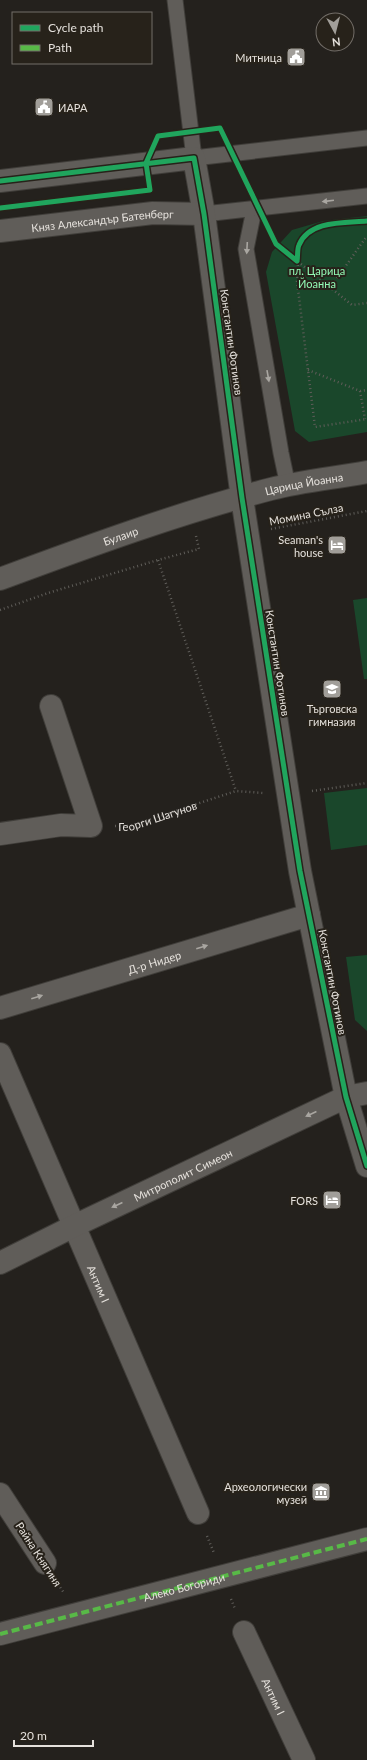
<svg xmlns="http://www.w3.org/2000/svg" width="367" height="1760" viewBox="0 0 367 1760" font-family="Lato,sans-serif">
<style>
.green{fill:#1a472b}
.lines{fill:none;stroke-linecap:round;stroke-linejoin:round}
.lane-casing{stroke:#403e3a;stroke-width:17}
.street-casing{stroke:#403e3a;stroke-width:24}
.secondary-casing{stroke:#403e3a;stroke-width:24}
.path{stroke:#5f5d59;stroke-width:2.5;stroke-dasharray:1 3;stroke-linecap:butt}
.lane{stroke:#605d59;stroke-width:15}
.street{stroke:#605d59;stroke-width:22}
.secondary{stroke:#605d59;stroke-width:22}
.quiet{stroke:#58b947;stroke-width:4;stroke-dasharray:8 4;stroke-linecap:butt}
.cycleway-casing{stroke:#27221a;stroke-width:8}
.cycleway{stroke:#20a55d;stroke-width:5}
.oneway{fill:#a9a6a1}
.labels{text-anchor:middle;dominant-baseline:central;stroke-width:4;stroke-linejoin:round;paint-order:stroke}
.poi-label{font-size:11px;fill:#e5e1dc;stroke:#27221a;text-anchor:end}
.street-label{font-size:11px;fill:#e5e1dc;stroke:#27221a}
.park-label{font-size:11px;fill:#92fab5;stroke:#27221a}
</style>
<rect width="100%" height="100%" fill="#24211d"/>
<path class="green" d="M367 216V432L309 442 295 431 266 272 272 252 292 230 323 221Z
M367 598V679H364L353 600Z
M367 788V845L331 850 324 793Z
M367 955V1031L355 1020 346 957Z"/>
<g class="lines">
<defs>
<path id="lane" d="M175 0 194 158 367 138
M254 210 246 249 281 453 288 486
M204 214 367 196"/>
<g id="street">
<path d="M0 181 194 158 204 214 242 498 300 871 346 1097 367 1166"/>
<path id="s2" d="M0 231 153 213 204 214"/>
<path d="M0 834 61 825 91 826 51 706"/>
<path id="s3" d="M0 1008 309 915"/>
<path id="s4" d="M0 1054 198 1513"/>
<path id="s5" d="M0 1263 74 1226 346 1097 367 1093"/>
<path d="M0 1494 45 1563"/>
<path id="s6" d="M244 1632 304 1760"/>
<path id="s7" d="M0 1634 367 1539"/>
</g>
<g id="secondary">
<path id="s8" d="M0 579C89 546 179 513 271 489 302 481 335 478 367 472"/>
</g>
</defs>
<use href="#lane" class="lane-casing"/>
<use href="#street" class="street-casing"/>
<use href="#secondary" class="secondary-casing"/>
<g class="path">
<path d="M367 221 326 225 314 229 304 237 299 245 297 281 315 427 367 419"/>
<path d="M276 244 352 305 367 303"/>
<path d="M330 288 367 236"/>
<path d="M308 370 360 391 367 390"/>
<path d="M360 391 365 419"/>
<path d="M271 529 367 511"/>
<path d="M196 536 199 549 158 560 236 791"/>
<path d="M0 610 48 593 158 560"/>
<path d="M312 791 367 783"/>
<path id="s1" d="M115 826H130L236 791 263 793"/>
<path d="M207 1536 214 1553"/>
<path d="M58 1584 64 1593"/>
<path d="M231 1599 235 1609"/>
</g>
<use href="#lane" class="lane"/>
<use href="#street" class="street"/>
<use href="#secondary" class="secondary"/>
<path class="quiet" d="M0 1634 367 1539"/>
<defs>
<path id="cycleway" d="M0 181 194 158 204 214 242 498 300 871 346 1097 367 1166
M0 208 150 190 146 163 158 136 220 128 276 244 297 261
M297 261C298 256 297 249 299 245 309 220 345 223 367 221"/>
</defs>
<use href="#cycleway" class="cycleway-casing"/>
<use href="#cycleway" class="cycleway"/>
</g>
<defs><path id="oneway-solid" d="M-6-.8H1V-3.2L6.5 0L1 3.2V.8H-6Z"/></defs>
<g class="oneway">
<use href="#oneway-solid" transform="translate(328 201) rotate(173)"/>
<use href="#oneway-solid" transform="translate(247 248) rotate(93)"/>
<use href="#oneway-solid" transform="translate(268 376) rotate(80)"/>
<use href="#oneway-solid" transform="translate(202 947) rotate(-17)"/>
<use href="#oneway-solid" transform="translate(37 997) rotate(-17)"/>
<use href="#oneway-solid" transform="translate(311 1114) rotate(155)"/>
<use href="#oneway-solid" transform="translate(117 1205) rotate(155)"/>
</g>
<defs>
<symbol id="civic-square" viewBox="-11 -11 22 22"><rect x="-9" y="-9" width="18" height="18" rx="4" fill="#a19e99" stroke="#27221a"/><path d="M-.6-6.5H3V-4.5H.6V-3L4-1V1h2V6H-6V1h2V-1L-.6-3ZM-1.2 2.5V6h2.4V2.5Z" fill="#fff"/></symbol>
<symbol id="hotel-square" viewBox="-11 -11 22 22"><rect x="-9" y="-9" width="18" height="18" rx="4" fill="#a19e99" stroke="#27221a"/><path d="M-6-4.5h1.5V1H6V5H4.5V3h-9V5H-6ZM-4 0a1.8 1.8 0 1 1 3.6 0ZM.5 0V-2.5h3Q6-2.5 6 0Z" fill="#fff"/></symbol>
<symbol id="school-square" viewBox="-11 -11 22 22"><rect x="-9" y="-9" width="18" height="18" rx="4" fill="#a19e99" stroke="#27221a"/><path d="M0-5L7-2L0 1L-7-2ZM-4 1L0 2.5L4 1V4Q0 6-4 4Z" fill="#fff"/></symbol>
<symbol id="museum-square" viewBox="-11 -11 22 22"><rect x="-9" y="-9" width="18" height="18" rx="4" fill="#a19e99" stroke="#27221a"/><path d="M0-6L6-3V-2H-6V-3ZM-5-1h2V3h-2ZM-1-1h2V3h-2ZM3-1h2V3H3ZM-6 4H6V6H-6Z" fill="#fff"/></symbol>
</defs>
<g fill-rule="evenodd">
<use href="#civic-square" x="285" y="46" width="22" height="22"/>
<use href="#civic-square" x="33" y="96" width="22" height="22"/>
<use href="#hotel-square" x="326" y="534" width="22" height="22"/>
<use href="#school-square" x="321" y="678" width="22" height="22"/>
<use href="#hotel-square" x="321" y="1189" width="22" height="22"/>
<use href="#museum-square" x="310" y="1481" width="22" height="22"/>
</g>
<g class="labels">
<g class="poi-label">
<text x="282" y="57">Митница</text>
<text x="58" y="107" text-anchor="start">ИАРА</text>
<text x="323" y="539">Seaman's<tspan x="323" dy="13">house</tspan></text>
<text x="332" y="708" text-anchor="middle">Търговска<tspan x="332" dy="13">гимназия</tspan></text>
<text x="318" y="1200">FORS</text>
<text x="307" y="1486">Археологически<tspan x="307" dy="13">музей</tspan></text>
</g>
<g class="street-label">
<text stroke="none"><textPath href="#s2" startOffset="103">Княз Александър Батенберг</textPath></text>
<text transform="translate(232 342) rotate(82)">Константин Фотинов</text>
<text stroke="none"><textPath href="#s8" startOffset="319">Царица Йоанна</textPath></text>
<text transform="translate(306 514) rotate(-11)">Момина Сълза</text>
<text stroke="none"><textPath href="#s8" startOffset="128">Булаир</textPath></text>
<text transform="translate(278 663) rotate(81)">Константин Фотинов</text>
<text stroke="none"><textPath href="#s1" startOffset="44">Георги Шагунов</textPath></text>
<text stroke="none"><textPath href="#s3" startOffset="161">Д-р Нидер</textPath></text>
<text transform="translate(333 982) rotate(79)">Константин Фотинов</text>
<text stroke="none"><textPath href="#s5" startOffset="203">Митрополит Симеон</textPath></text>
<text stroke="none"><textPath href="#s4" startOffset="250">Антим I</textPath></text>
<text transform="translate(39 1554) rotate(57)">Райна Княгиня</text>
<text stroke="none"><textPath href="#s7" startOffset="190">Алеко Богориди</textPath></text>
<text stroke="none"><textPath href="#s6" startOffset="71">Антим I</textPath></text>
</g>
<g class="park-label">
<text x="317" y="270">пл. Царица<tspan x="317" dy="13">Йоанна</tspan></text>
</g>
</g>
<rect x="12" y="12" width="140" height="52" fill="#27221a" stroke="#736e68"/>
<rect x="20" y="25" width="20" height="6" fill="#20a55d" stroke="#736e68"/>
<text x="48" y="32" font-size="12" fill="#e5e1dc">Cycle path</text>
<rect x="20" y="45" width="20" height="6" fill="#58b947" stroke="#736e68"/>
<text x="48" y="52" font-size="12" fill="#e5e1dc">Path</text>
<g transform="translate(335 32) rotate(173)"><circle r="19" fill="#27221a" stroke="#736e68"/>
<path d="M0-3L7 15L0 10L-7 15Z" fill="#a19e99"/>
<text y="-6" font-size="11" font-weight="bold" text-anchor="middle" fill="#e5e1dc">N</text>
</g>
<path d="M14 1740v6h79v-6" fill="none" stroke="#e5e1dc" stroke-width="2"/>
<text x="20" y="1740" font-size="12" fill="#e5e1dc" stroke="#27221a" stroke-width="3" paint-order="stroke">20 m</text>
</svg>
